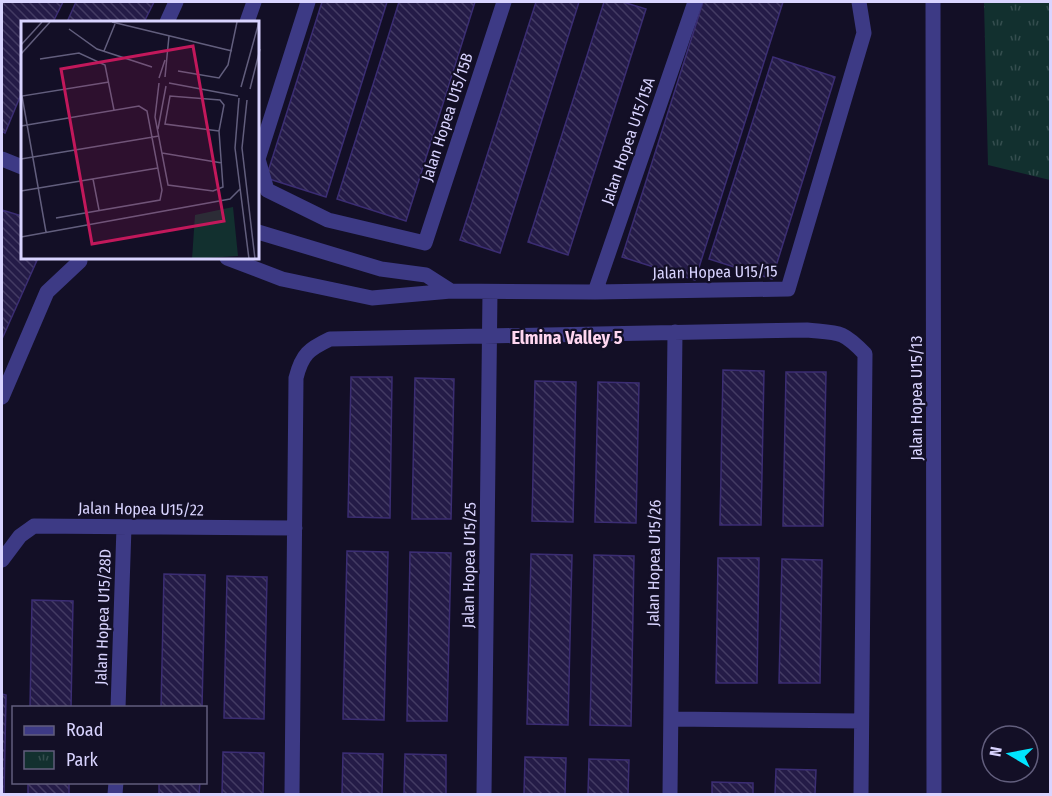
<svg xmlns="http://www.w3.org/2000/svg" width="1052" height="796" viewBox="0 0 1052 796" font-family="'Fira Sans Condensed',sans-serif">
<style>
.park{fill:url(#park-tufts)}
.building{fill:url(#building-back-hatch);stroke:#3b2d73;stroke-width:1.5}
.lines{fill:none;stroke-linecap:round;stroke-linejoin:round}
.minor{stroke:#3d3a85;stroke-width:15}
.labels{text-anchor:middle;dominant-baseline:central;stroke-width:4.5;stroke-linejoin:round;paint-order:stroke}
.street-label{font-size:16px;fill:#d9d4ff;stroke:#130f26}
.neighbourhood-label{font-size:18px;font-weight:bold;fill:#ffd6f0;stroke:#130f26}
.inset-road{fill:none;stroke:#625e7d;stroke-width:1.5}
.view{fill:#c2185b;fill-opacity:0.15;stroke:#c2185b;stroke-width:3}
.inset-edge{fill:none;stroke:#d9d4ff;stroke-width:3}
</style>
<defs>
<pattern id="park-tufts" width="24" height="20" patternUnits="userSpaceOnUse" patternTransform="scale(1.5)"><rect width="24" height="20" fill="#12302f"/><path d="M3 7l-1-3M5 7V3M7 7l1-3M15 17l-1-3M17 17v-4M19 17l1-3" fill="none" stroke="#344d4e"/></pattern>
<pattern id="building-back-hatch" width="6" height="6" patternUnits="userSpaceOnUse" patternTransform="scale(1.5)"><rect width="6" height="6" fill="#241b47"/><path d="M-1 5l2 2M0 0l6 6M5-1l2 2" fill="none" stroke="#433b63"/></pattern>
</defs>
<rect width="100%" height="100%" fill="#130f26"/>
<path class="park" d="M984 2H1050V180L988 165Z"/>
<path class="building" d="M2 2H63L53 22H22V92L5 133 2 131Z
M76 2H154L144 22H67Z
M322 2H387L326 197 266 178Z
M399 2H475L406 221 337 199Z
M536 2H579L500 253 460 240Z
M604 2H623L646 9 568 255 528 242Z
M703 2H783L695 280 622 257Z
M773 57 835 77 772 279 709 259Z
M2 210 22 216V258H38L2 339Z
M723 370 764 371 761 525H720Z
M786 372H826L823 526H783Z
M351 377H392L390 518 348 517Z
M415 378 454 379 451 519H412Z
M535 381 576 382 573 522 532 521Z
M598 382 639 383 636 523 595 522Z
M347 551 388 552 384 720 343 719Z
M410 552 451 553 447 721H407Z
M531 554 572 555 568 725 527 724Z
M594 555 634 556 631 726 590 725Z
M718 558H759L757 683H716Z
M782 559 822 560 820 683H779Z
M164 574 205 575 202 708H161Z
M227 576 267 577 264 719 224 718Z
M32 600 73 601 71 708H30Z
M2 694 6 695 4 794H2Z
M223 752 264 753 263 794H222Z
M343 753 383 754 382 794H342Z
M405 754 446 755V794H404Z
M525 757 566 758 565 794H524Z
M589 759 629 760 628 794H588Z
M776 769 816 770 815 794H775Z
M28 782H69V794H28Z
M159 782H200L199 794H159Z
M712 782 753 783V794H712Z"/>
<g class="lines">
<path class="minor" d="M933 2 934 794
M167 22 176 2
M247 22 254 2
M2 159 22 167
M258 159 267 190 328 220 425 243 504 2
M258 159 308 2
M258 232 381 269 426 275 451 291
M227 258 282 279 372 298 451 291 595 292 788 289 864 33 859 2
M595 292 695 2
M2 397 47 292 80 261
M2 560 20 536 34 526 295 528
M118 708 124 527
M671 719 861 721
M115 794 116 782
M292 794 296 378C302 354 309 349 330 339L807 330C839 333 842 330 865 354L861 794
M484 794 490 292
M670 794 675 332"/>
</g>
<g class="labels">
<g class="street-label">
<text transform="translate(447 117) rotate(-72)">Jalan Hopea U15/15B</text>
<text transform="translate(628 141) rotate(-71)">Jalan Hopea U15/15A</text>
<text transform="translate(715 272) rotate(-1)">Jalan Hopea U15/15</text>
<text transform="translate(916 398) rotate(-90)">Jalan Hopea U15/13</text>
<text transform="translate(141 509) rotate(1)">Jalan Hopea U15/22</text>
<text transform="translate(654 563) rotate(-89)">Jalan Hopea U15/26</text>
<text transform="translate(469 565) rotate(-89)">Jalan Hopea U15/25</text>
<text transform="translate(103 617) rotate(-88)">Jalan Hopea U15/28D</text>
</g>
<g class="neighbourhood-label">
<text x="567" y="338">Elmina Valley 5</text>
</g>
</g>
<g transform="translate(21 21)">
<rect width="238" height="238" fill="#130f26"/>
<path d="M212 186 217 235 171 238 174 194Z" fill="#12302f"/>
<path class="inset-road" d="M91 1 211 30M48 8 76 28 131 46M0 24 21 1M83 30 94 3M0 33 29 1M19 38 58 32 84 44 93 89M157 50 198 57 207 44 216 1M144 56 148 15M138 57 144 39M138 62 134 96 147 164 192 170 202 166 198 110 203 84 199 79 149 75 144 103 198 110M148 62 217 75M220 66 238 1M229 68 239 28M218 77 214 127 228 238M226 79 221 127 234 238M0 105 118 85 126 90 141 169 139 179 35 197M137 108 145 65M141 132 201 142M0 138 138 115M72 158 78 189M0 170 137 147M25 211 1 75 88 61M0 216 209 178 219 168"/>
<path class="view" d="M172 25 203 200 71 223 40 48Z"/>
<rect width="238" height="238" class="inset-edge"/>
</g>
<rect width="1052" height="796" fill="none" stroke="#d9d4ff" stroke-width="6"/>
<rect x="12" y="706" width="195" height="78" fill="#130f26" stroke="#625e7d" stroke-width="1.5"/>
<rect x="24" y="726" width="30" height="9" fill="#3d3a85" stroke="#625e7d" stroke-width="1.5"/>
<text x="66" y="736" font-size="18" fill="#d9d4ff">Road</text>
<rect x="24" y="751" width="30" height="18" fill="url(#park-tufts)" stroke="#625e7d" stroke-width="1.5"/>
<text x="66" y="766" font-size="18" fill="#d9d4ff">Park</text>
<g transform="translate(1010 754) rotate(280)"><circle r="28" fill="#130f26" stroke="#625e7d" stroke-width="1.5"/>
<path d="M0-4.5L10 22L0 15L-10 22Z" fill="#00e5ff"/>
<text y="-9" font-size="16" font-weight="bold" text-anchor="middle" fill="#d9d4ff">N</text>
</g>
</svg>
